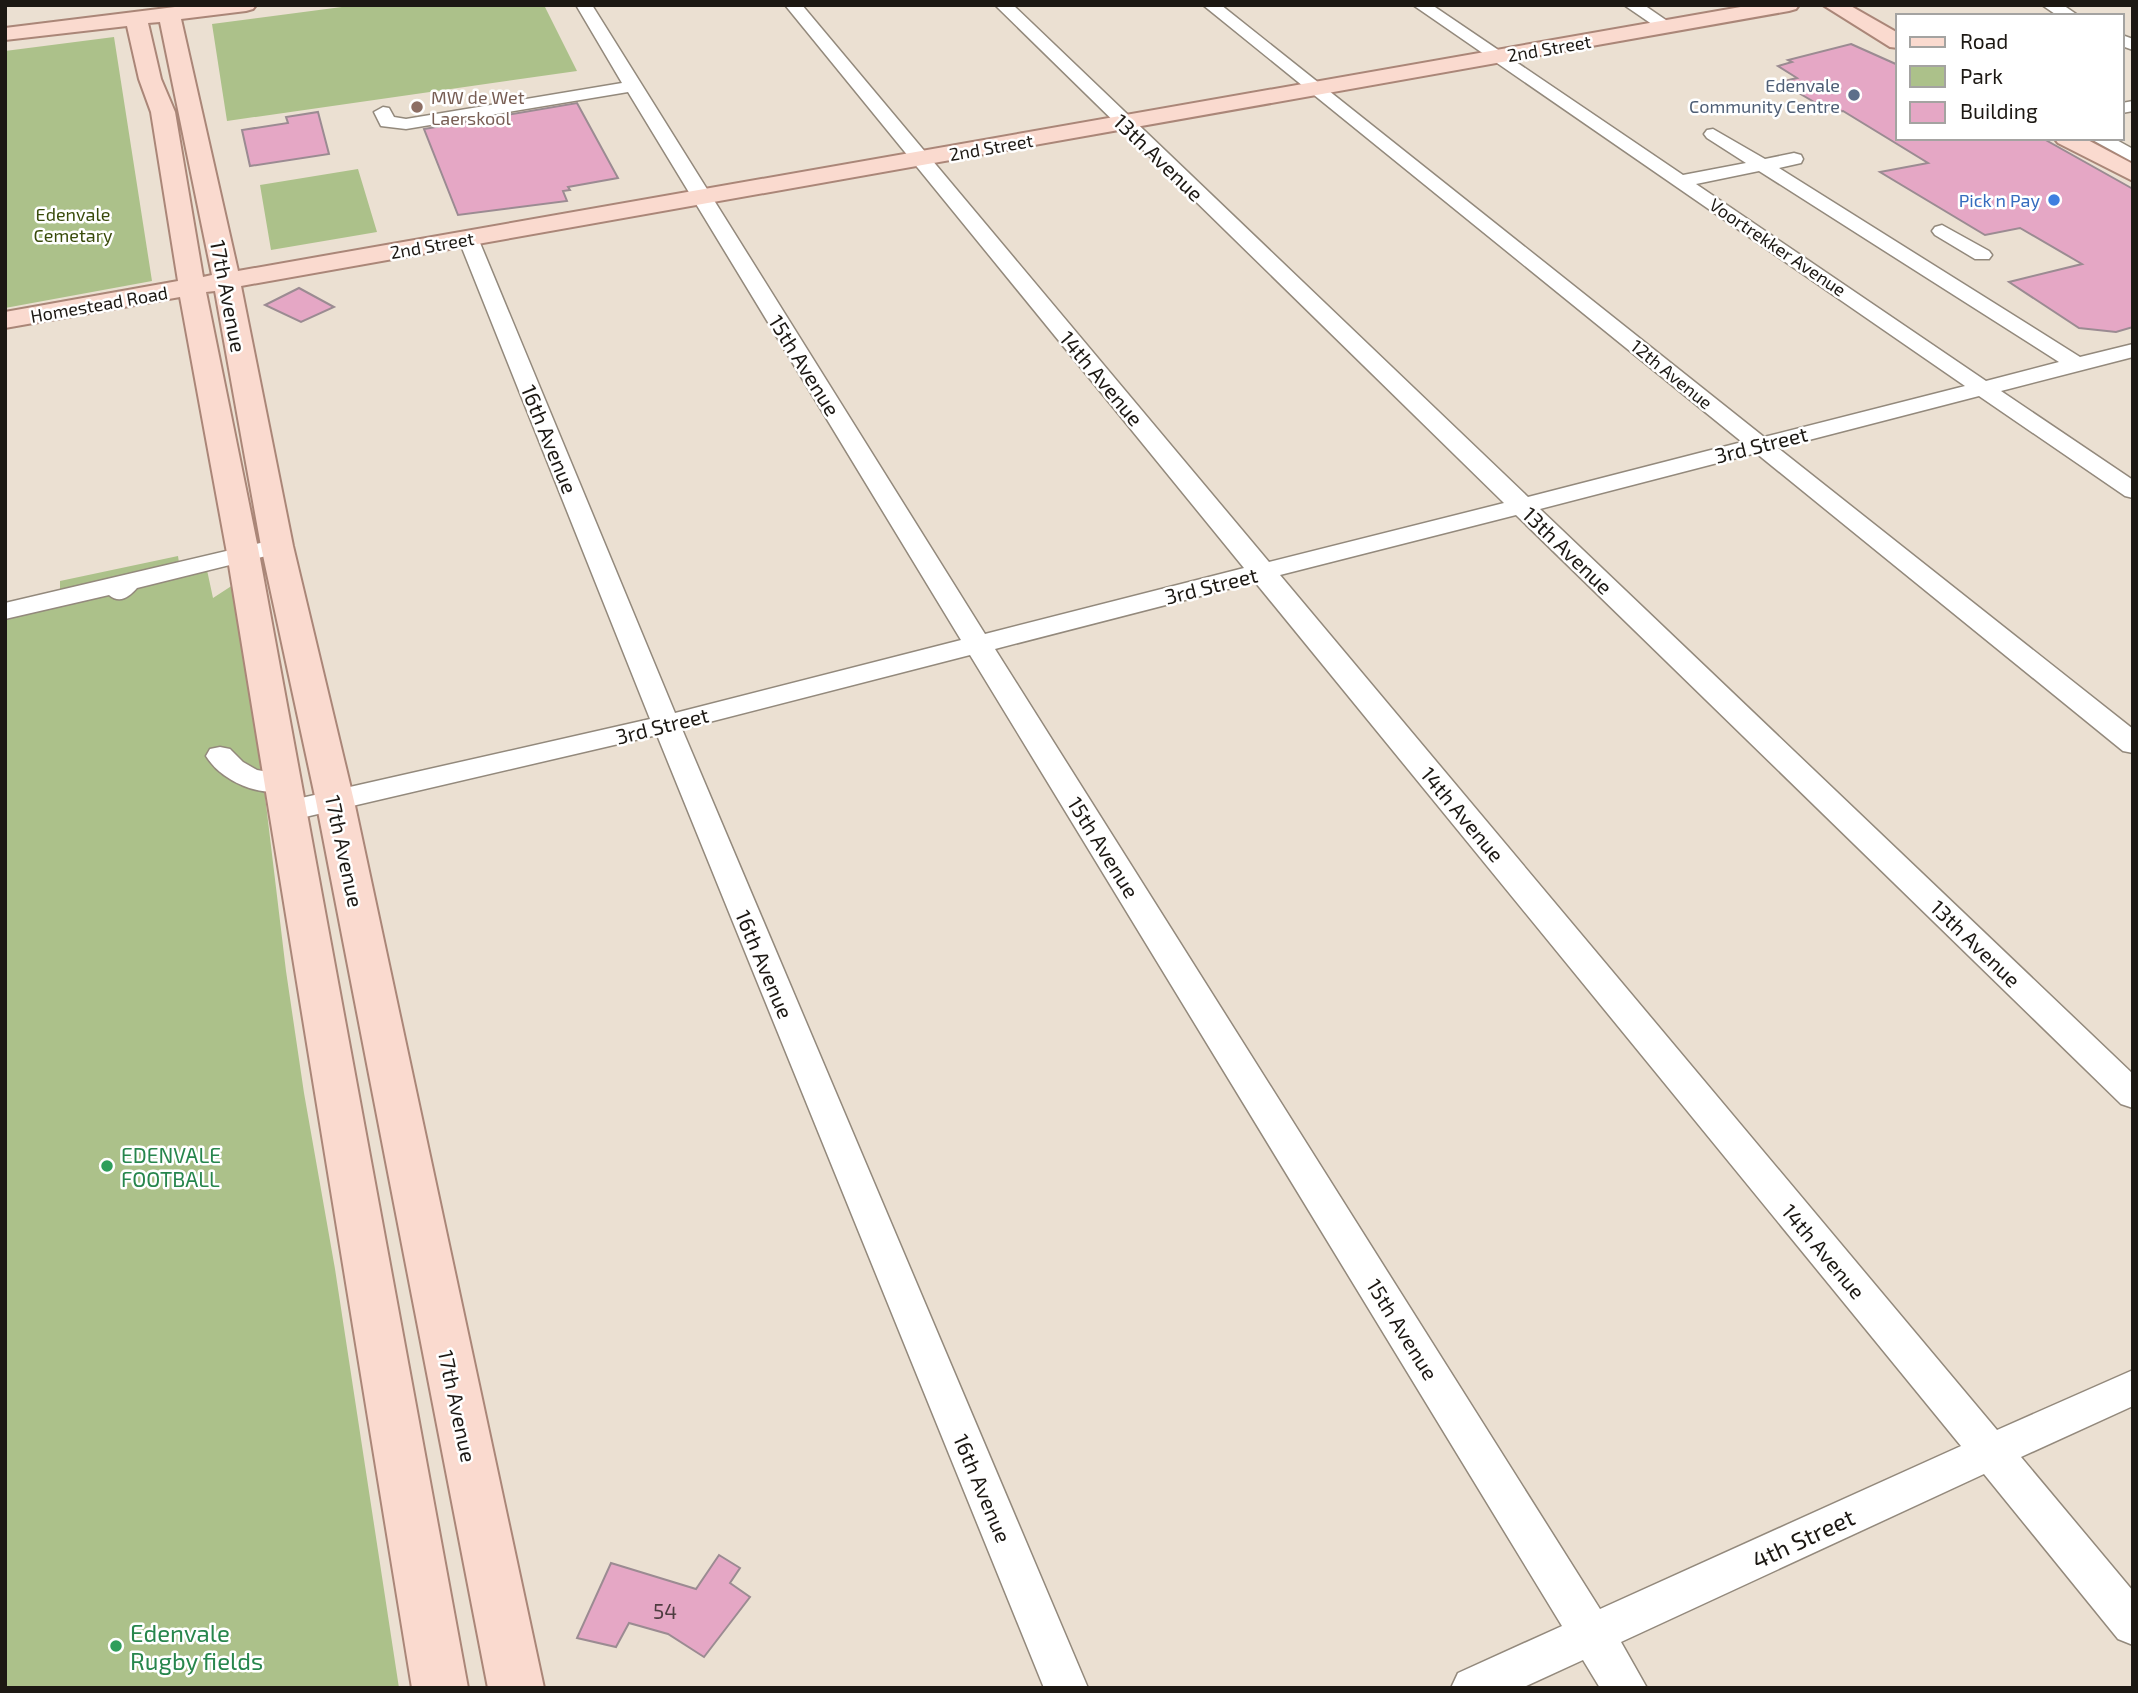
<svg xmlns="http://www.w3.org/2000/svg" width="2138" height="1693" viewBox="0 0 2138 1693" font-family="'Exo 2',sans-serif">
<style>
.green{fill:#acc18a}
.building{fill:#e5a7c5;stroke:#9b8b92;stroke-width:2}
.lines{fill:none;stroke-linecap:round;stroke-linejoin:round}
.minor-casing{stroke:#93897c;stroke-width:3}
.major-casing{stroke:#aa8678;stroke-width:4}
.minor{fill:#fff;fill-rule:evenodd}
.major{fill:#fadacf;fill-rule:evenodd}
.service-dot{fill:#5c6f8a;stroke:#fff;stroke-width:2.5}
.education-dot{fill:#8d6e63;stroke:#fff;stroke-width:2.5}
.shop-dot{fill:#3f7fe0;stroke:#fff;stroke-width:2.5}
.leisure-dot{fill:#2e9e5b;stroke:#fff;stroke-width:2.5}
.labels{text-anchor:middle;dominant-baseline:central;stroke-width:5;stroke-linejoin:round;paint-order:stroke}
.far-street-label{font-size:18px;fill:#1c1813;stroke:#fff}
.far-service-label{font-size:18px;fill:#4e5e75;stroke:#fff;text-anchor:end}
.far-education-label{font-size:18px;fill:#785e54;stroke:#fff;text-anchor:start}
.far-shop-label{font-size:18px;fill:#366cbe;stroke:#fff;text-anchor:end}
.far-park-label{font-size:18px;fill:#394b0b;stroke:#fff}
.street-label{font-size:21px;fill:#1c1813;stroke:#fff}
.leisure-label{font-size:21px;fill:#27864d;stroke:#fff;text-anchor:start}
.near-number-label{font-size:21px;fill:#4e3c40}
.near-street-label{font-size:24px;fill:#1c1813;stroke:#fff}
.near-leisure-label{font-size:24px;fill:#27864d;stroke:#fff;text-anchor:start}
</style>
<rect width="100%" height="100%" fill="#ebe0d2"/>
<path class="green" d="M357 5H544L577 71 227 121 212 24Z
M114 37 152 281 5 308V51Z
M358 169 377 232 271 250 260 185Z
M178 556 181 576 207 570 213 598 233 585 259 746 286 971 304 1093 335 1269 399 1688H5V604L60 592V581Z"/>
<path class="building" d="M1851 44 1898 65V138H2042L2133 189V327L2116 332 2079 328 2009 282 2082 264 2020 228 1985 235 1880 172 1928 163 1843 111 1833 113 1780 82 1797 78 1778 66 1792 62 1788 60Z
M577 103 618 178 568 187 570 190 563 191 567 201 458 215 424 129Z
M318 112 329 154 250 166 242 130 288 123 286 117Z
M299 288 334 307 301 322 265 305Z
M719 1555 740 1568 730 1583 750 1597 704 1657 668 1634 629 1623 616 1647 577 1638 611 1563 696 1589Z"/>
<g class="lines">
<defs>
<path id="minor" d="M576 5H592L985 634 1244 568 785 5H802L1269 562 1504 503 995 5H1013L1528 497 1742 442 1203 5H1221L1764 437 1965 386 1413 5H1432L1683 175 1746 163 1707 138 1704 134 1707 130 1713 129 1765 159 1794 153 1801 155 1803 159 1801 163 1779 168 2080 357 2133 344V357L2001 391 2133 480V498L2125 496 1979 396 1778 448 2133 729V753L2123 751 1756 453 1540 509 2133 1074V1108L2121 1104 1516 515 1280 575 1997 1430 2133 1370V1406L2021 1457 2133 1591V1645L2118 1639 1984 1474 1621 1642 1647 1688H1600L1583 1660 1522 1688H1451L1458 1673 1562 1626 970 655 682 729 1088 1688H1044L657 735 288 821 278 818 273 811 278 804 288 801 650 719 458 238 461 234H475L478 238 675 713 961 640 628 92 406 129 381 126 374 112 383 107 389 108 394 117 406 119 622 83ZM1759 171 2059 362 1986 381 1696 184ZM1255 582 1961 1446 1600 1609 995 649Z
M1624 5H1644L1676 27 1668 32 1662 31Z
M2042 5H2063L2079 16H2058Z
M2122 35 2133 39V50L2122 46Z
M2133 101V111L2122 113V103Z
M2089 138H2113L2133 149V162Z
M1942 225 1989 251 1992 255 1989 259H1975L1935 235 1932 231 1935 227Z
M277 539 286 541 289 546 286 551 137 588C129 597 120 604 109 595L5 619V603Z
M220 747 230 749 243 762 257 770 291 776 295 783 291 790C261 798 222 782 206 756L210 749Z"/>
<path id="major" d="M191 5H256L253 9 246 11 181 19 238 271 1752 5H1799L1796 9 1789 11 241 286 293 546 354 801 544 1688H488L316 801 261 546 215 291 206 292 259 553 468 1688H412L227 553 180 297 5 328V312L178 281 151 112 139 79 127 26 5 40V28ZM160 22 212 275 203 277 175 112 161 79 148 23Z
M1823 5H1849L1898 33V48L1890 47Z
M2054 138H2084L2133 164V181L2058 143Z"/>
</defs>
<use href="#minor" class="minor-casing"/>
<use href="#major" class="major-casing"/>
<use href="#minor" class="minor"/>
<use href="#major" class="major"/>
</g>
<circle class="service-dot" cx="1854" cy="95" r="7"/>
<circle class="education-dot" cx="417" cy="107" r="7"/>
<circle class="shop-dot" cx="2054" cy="200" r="7"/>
<g class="leisure-dot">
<circle cx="107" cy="1166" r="7"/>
<circle cx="116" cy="1646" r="7"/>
</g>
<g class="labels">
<g class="far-street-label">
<text transform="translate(1549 48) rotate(-10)">2nd Street</text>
<text transform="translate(991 147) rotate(-10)">2nd Street</text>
<text transform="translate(432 245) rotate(-10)">2nd Street</text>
<text transform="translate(1778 247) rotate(34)">Voortrekker Avenue</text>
<text transform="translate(99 304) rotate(-10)">Homestead Road</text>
<text transform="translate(1672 374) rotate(39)">12th Avenue</text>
</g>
<g class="far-service-label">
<text x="1840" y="85">Edenvale<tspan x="1840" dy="21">Community Centre</tspan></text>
</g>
<g class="far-education-label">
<text x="431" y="97">MW de Wet<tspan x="431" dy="21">Laerskool</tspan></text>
</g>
<g class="far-shop-label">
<text x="2040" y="200">Pick n Pay</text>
</g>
<g class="far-park-label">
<text x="73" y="214">Edenvale<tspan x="73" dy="21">Cemetary</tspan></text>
</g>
<g class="street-label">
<text transform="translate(1159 157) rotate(44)">13th Avenue</text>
<text transform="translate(229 296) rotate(79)">17th Avenue</text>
<text transform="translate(805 365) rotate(58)">15th Avenue</text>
<text transform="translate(1102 378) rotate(50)">14th Avenue</text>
<text transform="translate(550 439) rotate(68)">16th Avenue</text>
<text transform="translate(1761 444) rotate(-14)">3rd Street</text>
<text transform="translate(1568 550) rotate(44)">13th Avenue</text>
<text transform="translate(1211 585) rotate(-14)">3rd Street</text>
<text transform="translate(662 725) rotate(-14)">3rd Street</text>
<text transform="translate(1463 814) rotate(50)">14th Avenue</text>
<text transform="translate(1104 847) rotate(58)">15th Avenue</text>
<text transform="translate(345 851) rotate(78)">17th Avenue</text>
<text transform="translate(1976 943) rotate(44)">13th Avenue</text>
<text transform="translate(765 964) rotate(67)">16th Avenue</text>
<text transform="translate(1824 1251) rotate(50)">14th Avenue</text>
<text transform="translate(1403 1329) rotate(58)">15th Avenue</text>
<text transform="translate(458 1406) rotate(78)">17th Avenue</text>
<text transform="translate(983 1488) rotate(67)">16th Avenue</text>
</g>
<g class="leisure-label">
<text x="121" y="1154">EDENVALE<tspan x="121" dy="24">FOOTBALL</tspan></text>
</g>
<g class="near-number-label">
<text x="665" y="1610">54</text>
</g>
<g class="near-street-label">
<text transform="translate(1803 1538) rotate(-25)">4th Street</text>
</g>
<g class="near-leisure-label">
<text x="130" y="1632">Edenvale<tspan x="130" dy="28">Rugby fields</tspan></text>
</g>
</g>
<rect width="2138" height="1693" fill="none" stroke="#1c1813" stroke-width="14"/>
<rect x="1896" y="14" width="228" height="126" fill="#ffffff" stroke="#a4a3a1" stroke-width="2"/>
<rect x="1910" y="37" width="35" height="10" fill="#fadacf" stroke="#a4a3a1" stroke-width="2"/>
<text x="1960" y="49" font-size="21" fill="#1c1813">Road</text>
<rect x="1910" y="66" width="35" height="21" fill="#acc18a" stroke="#a4a3a1" stroke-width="2"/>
<text x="1960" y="84" font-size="21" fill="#1c1813">Park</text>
<rect x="1910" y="102" width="35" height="21" fill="#e5a7c5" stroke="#a4a3a1" stroke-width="2"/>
<text x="1960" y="119" font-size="21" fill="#1c1813">Building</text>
</svg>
